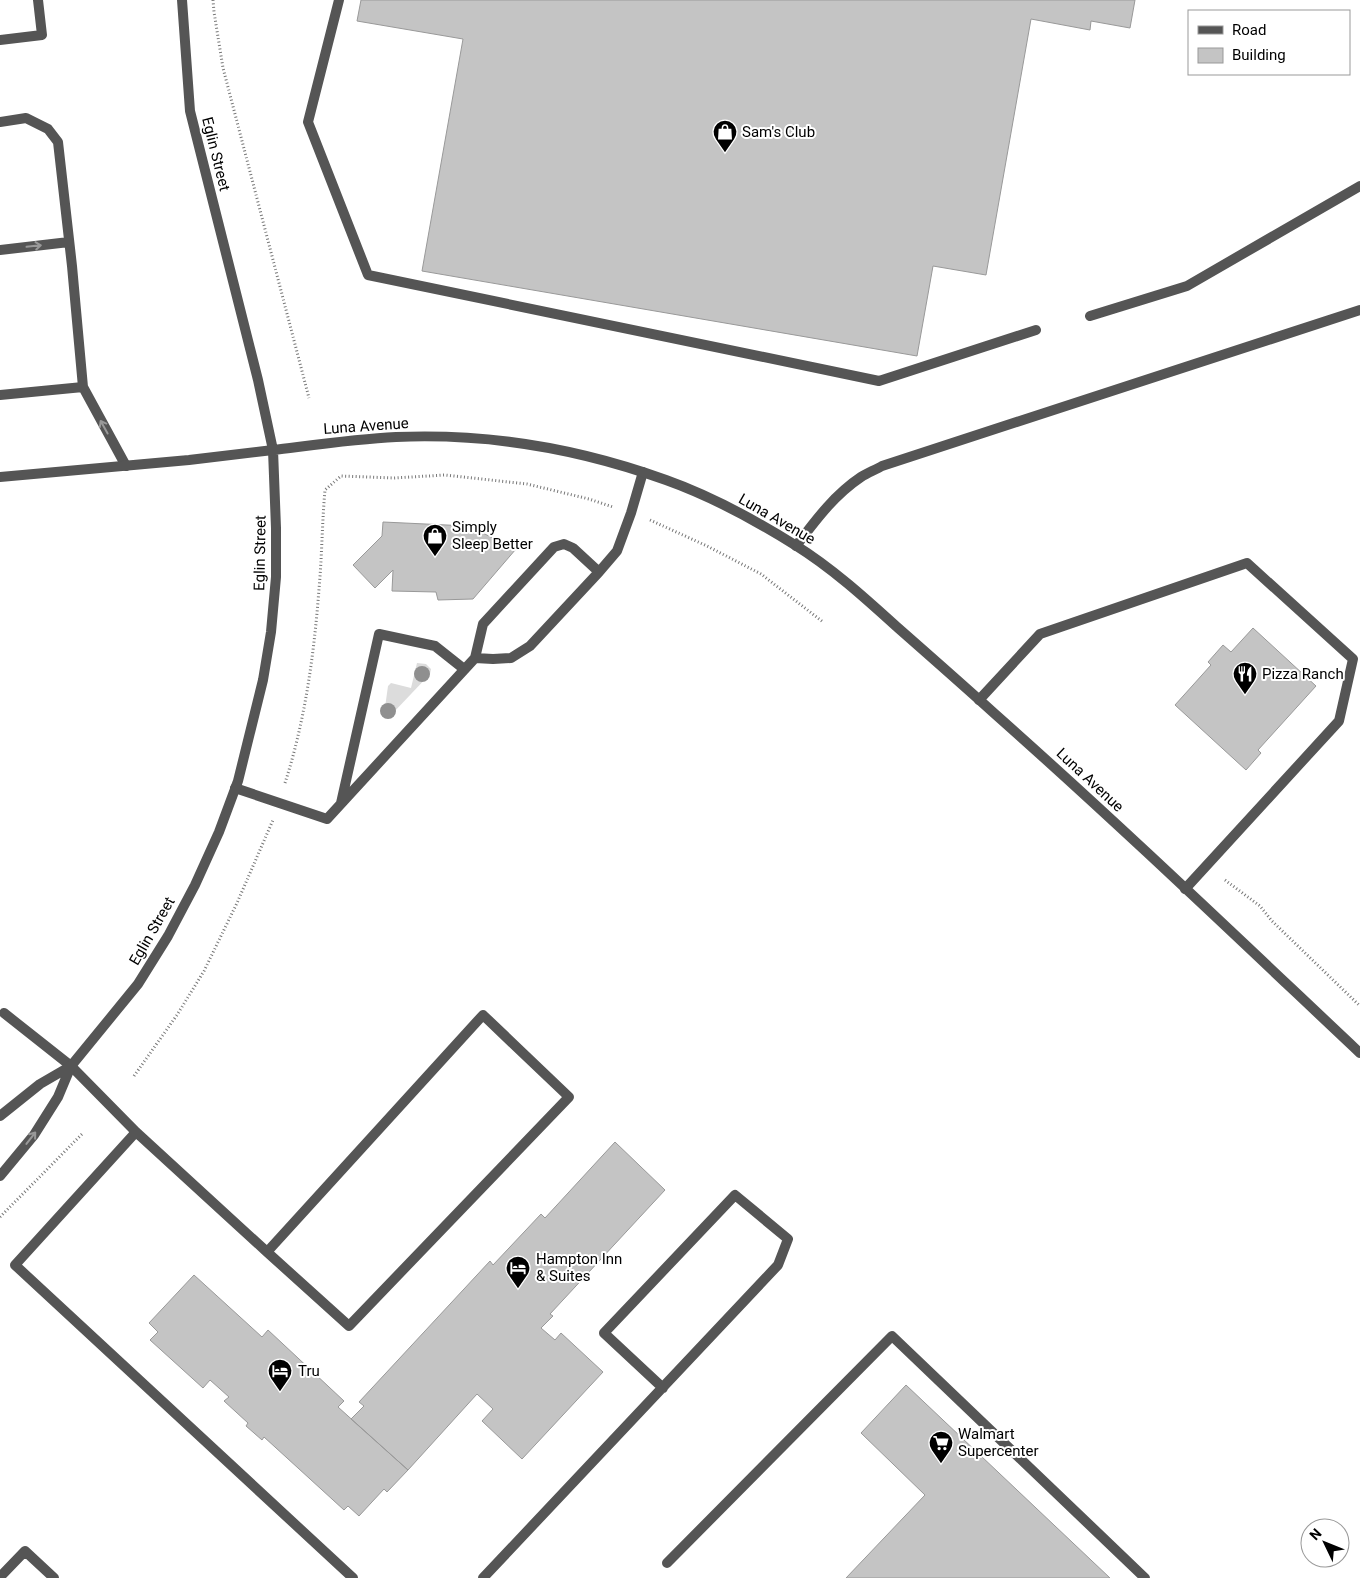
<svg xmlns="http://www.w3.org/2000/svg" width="1360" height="1578" viewBox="0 0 1360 1578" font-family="Roboto,sans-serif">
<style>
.green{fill:#dcdcdc}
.building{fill:#c4c4c4;stroke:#999}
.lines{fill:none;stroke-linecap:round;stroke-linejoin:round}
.path{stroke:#777;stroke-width:3;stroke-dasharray:1 2.5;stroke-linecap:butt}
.service{stroke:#555;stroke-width:10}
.minor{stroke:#555;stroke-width:10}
.tertiary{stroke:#555;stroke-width:10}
.tree{fill:#8f8f8f}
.oneway{stroke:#999}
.labels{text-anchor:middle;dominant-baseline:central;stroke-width:4;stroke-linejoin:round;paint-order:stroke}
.poi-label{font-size:15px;fill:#000;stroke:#fff;text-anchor:start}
.street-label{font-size:15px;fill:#000;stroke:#fff}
</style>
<rect width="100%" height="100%" fill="#fff"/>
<path class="green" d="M417 663 426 664 431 669 430 674 392 714 389 716 384 715 388 686 391 683 411 688Z"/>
<path class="building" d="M361 0H1135L1130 28 1091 21 1090 30 1031 19 986 275 933 266 917 356 422 271 463 39 357 21Z
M383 522 468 526 516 549 473 599 438 600 436 592 392 591 393 570 375 588 353 565 382 536Z
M1253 628 1316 686 1258 750 1261 753 1246 770 1175 705 1211 665 1208 662 1223 645 1231 652Z
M615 1142 665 1190 550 1314 553 1316 541 1328 555 1340 561 1333 603 1372 522 1459 482 1421 493 1409 477 1394 408 1470 351 1419 364 1406 359 1402 490 1261 493 1265 541 1214 545 1218Z
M194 1275 262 1337 268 1330 344 1401 338 1407 408 1470 387 1492 384 1489 359 1516 348 1506 344 1510 264 1437 262 1440 246 1426 248 1423 224 1401 229 1397 210 1380 203 1388 150 1340 158 1332 149 1323Z
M906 1385 1110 1578H846L925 1495 861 1433Z"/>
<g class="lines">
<path class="path" d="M213 0 214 12 223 68 309 398
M650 520 707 546 761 574 823 622
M285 783C305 721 314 655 319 589 322 556 322 523 325 490L341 476 394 478 445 475 527 484 589 499 613 507
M1225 880 1260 906 1272 921 1360 1006
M134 1076 177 1015 204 971 237 903 273 820
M0 1217 83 1133"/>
<path class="service" d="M339 0 308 122 368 275 879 381 1036 330
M0 40 42 35 38 0
M0 122 26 118 48 129 58 142 72 266 83 387 0 395
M0 250 69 242
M1090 316 1187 286 1360 186
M83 387 126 466
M796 546C815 521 834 495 861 477 867 473 875 470 882 466L1360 310
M475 658 483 624 554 547 564 544 573 548 599 572
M979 700 1040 634 1247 563 1353 659 1339 721 1185 889
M235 788 327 819 475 658 493 659 511 658 530 646 599 572 617 551 631 513 643 472
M341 803 379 634 435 646 464 669
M4 1013 71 1066 136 1132 267 1252 483 1015 569 1097 349 1326 267 1252
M136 1132 15 1265 353 1578
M667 1563 892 1336 1145 1578
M0 1577 25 1551 54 1578
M483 1578 778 1265 788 1239 735 1195 604 1333 663 1388"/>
<path class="minor" d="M0 477 189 460 273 450"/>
<path class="tertiary" d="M273 450C314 445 355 439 396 437 488 433 580 449 666 480 711 496 755 520 795 545 832 568 865 598 897 627 930 656 963 685 995 714 1119 824 1239 939 1360 1053
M0 1116 40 1084 71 1066
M0 1176 34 1135 58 1097 71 1066 138 984 168 936 195 885 219 832 238 781 263 680 271 632 276 577V528L273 450 258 380 190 111 182 0"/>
</g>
<g class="tree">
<circle cx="422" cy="674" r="8"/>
<circle cx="388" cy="711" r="8"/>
</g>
<defs><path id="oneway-shaft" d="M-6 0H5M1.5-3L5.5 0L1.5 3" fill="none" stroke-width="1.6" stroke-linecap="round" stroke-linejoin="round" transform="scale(1.25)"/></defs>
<g class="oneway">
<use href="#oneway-shaft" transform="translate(34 246) rotate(-6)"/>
<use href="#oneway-shaft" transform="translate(104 427) rotate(-119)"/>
<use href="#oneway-shaft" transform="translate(31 1138) rotate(-52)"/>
</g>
<defs>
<symbol id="shop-pin" viewBox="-11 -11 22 30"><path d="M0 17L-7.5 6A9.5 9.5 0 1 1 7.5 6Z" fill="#000" stroke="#fff"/><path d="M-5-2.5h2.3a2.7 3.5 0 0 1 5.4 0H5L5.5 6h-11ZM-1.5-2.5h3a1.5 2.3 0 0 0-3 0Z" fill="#fff"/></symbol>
<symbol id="restaurant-pin" viewBox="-11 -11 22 30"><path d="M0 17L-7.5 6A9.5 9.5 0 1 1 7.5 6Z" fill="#000" stroke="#fff"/><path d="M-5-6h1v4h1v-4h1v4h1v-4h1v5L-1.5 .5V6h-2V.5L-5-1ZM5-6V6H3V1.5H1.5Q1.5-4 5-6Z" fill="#fff"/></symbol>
<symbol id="hotel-pin" viewBox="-11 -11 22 30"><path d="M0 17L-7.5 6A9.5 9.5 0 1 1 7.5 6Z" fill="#000" stroke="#fff"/><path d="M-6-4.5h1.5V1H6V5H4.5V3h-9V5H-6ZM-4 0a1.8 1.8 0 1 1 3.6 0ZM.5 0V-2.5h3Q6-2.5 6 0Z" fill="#fff"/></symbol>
<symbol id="supermarket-pin" viewBox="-11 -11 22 30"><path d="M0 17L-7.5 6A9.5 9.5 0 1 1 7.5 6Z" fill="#000" stroke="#fff"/><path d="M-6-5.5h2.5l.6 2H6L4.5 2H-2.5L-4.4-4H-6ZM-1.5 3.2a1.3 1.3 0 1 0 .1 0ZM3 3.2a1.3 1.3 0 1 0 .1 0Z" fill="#fff"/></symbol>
</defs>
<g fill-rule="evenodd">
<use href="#shop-pin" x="711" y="118" width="28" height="38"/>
<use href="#shop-pin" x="421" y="522" width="28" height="38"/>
<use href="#restaurant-pin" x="1231" y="660" width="28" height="38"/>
<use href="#hotel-pin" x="504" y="1254" width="28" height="38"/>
<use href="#hotel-pin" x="266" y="1357" width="28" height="38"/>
<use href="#supermarket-pin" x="927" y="1429" width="28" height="38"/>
</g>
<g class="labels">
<g class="poi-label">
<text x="742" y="132">Sam's Club</text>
<text x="452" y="527">Simply<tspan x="452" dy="17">Sleep Better</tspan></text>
<text x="1262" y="674">Pizza Ranch</text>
<text x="536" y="1259">Hampton Inn<tspan x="536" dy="17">&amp; Suites</tspan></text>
<text x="298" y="1371">Tru</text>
<text x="958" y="1434">Walmart<tspan x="958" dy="17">Supercenter</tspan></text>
</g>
<g class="street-label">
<text transform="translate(216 154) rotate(76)">Eglin Street</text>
<text transform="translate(366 426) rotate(-4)">Luna Avenue</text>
<text transform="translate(777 519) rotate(30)">Luna Avenue</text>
<text transform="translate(260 553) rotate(-89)">Eglin Street</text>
<text transform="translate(1090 780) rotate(43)">Luna Avenue</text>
<text transform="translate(152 931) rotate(-60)">Eglin Street</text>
</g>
</g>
<rect x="1188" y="10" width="162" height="65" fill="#ffffff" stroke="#999999"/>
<rect x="1198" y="26" width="25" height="8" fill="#555555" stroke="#999999"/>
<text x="1232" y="35" font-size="15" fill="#000000">Road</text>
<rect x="1198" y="48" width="25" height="15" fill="#c4c4c4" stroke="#999999"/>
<text x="1232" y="60" font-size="15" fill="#000000">Building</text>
<g transform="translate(1325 1543) rotate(313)"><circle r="24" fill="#ffffff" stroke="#999999"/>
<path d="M0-4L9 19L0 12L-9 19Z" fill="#000000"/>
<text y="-8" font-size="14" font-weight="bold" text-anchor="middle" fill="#000000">N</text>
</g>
</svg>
